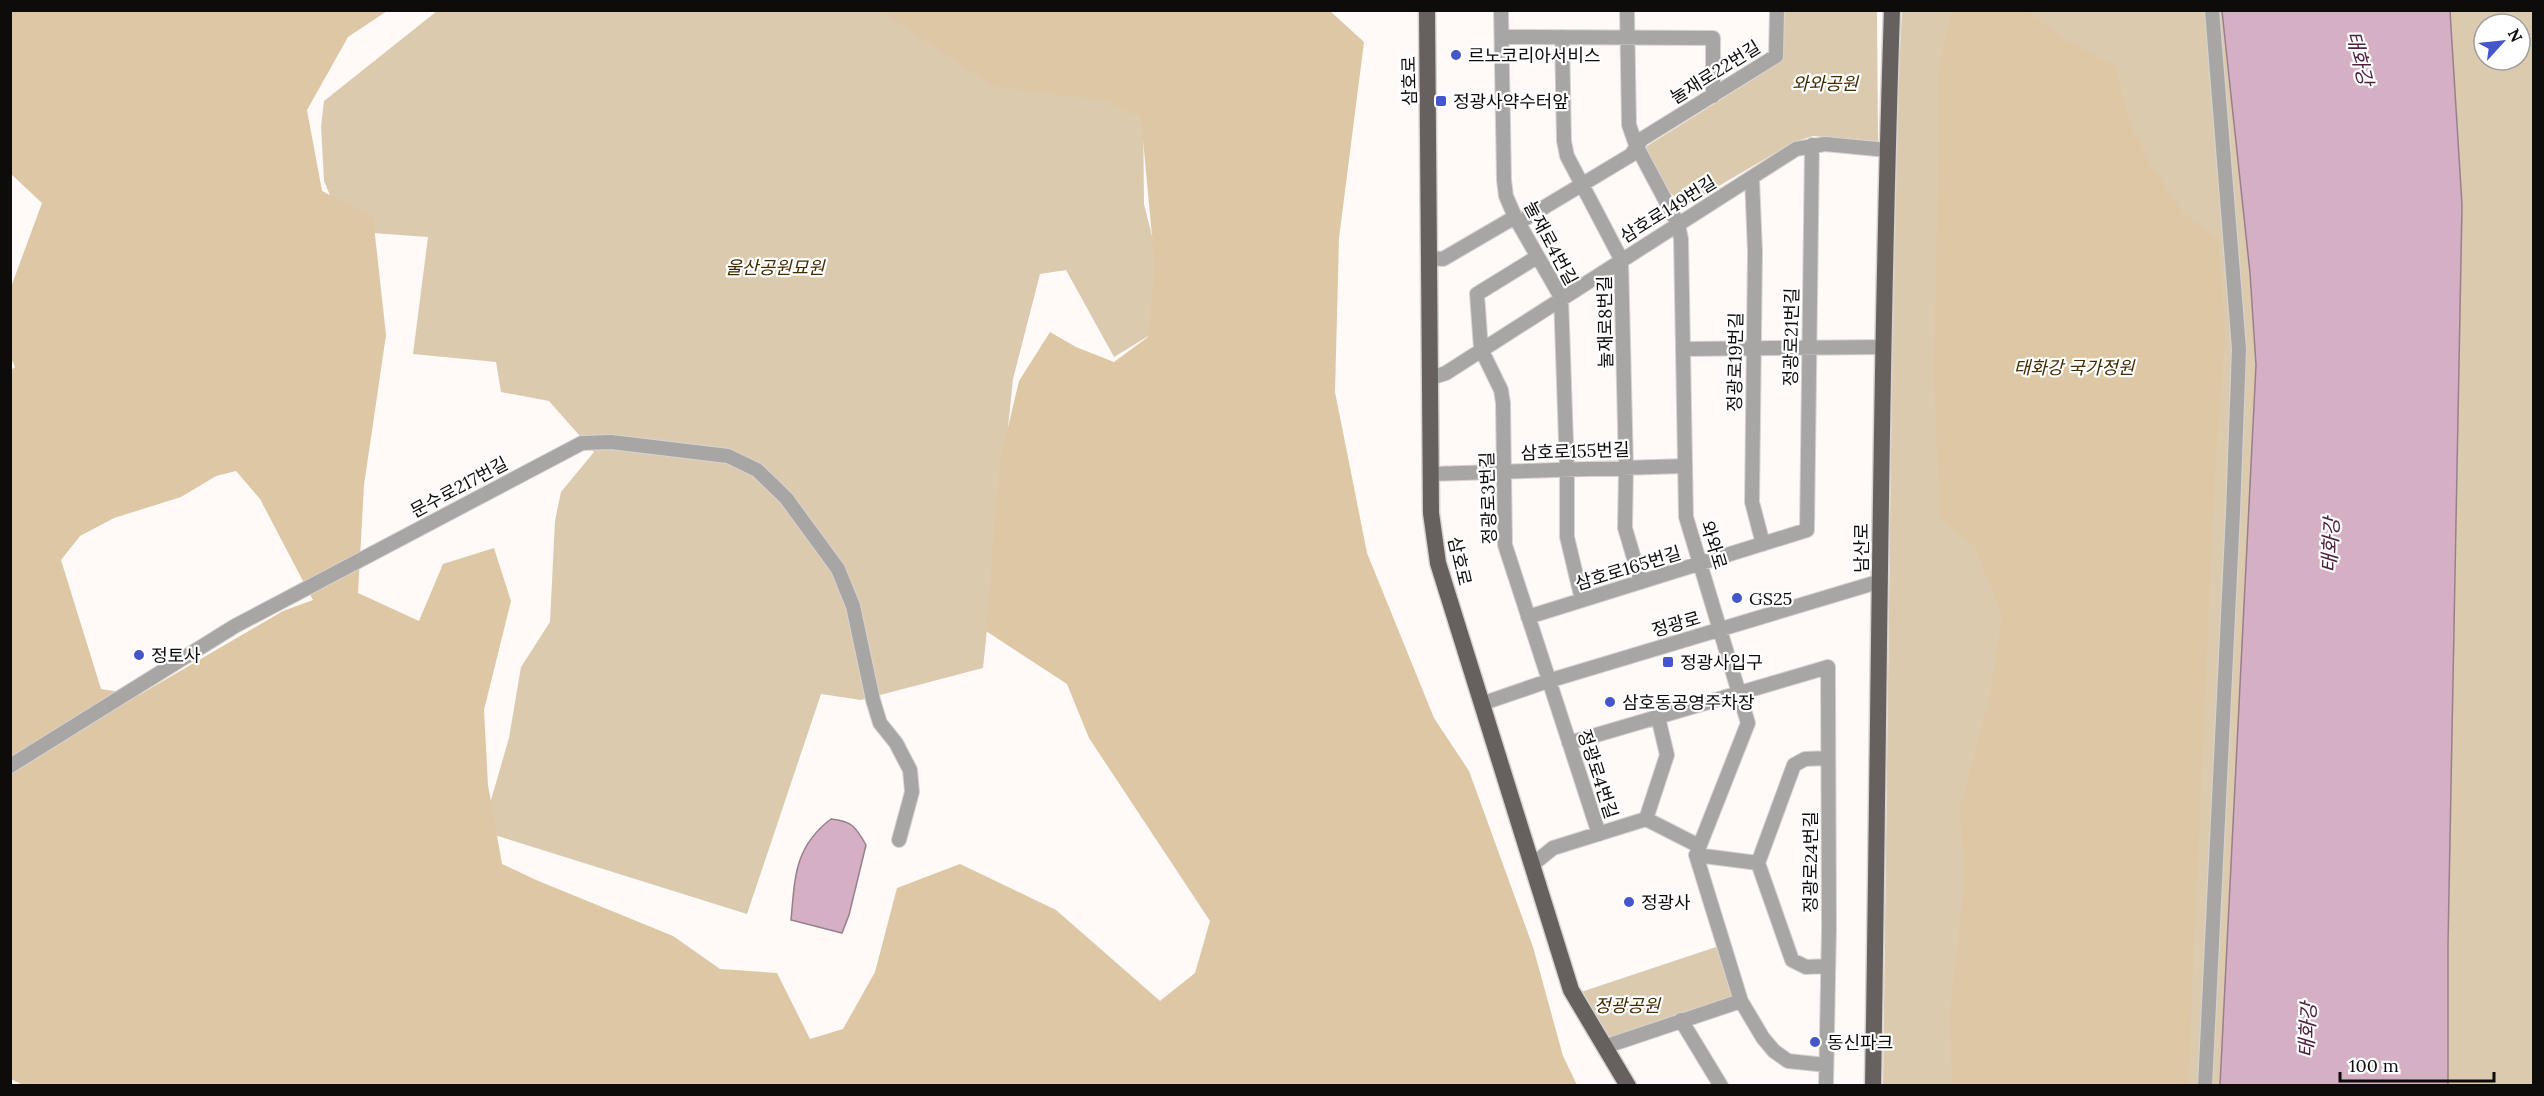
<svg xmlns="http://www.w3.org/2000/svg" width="2544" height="1096" viewBox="0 0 2544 1096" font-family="Lora,'Noto Sans KR',serif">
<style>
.green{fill:#dccaaf;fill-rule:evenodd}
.forest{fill:#dec7a5;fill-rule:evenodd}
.water{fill:#d5b0c5;stroke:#997f8d;stroke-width:1.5}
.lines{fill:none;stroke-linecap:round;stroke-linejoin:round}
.minor-casing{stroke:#d8d3d1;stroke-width:16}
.major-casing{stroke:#d8d3d1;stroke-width:19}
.minor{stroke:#a8a6a4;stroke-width:14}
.major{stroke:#66615e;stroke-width:16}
.poi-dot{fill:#4456ca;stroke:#fff;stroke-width:2}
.labels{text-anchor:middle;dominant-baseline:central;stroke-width:4.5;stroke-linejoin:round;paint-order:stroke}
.poi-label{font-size:18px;fill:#0e0c0b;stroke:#fff;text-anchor:start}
.street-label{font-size:18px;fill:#0e0c0b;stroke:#fff}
.park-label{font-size:18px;font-style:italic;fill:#422b00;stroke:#fff}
.water-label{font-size:20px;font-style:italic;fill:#4f213f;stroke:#fff}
</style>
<rect width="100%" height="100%" fill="#fff9f7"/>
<path class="green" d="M927 10 1143 107 1144 204 1173 321 1114 357 1066 270 1040 274 1013 379 983 668 861 700 821 694 747 914 482 831 509 738 521 667 550 622 555 521 561 492 594 452 549 401 501 392 496 362 413 354 428 237 345 231 324 181 321 126 324 101 437 11Z
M1780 11H1877L1878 142 1813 136 1794 142 1688 204C1664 195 1657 173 1645 152L1647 146 1776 65 1781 57Z
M1902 11H2224L2250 273 2256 365 2220 1085 1883 1086 1892 365V210Z
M2450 11H2533V1085L2448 1086V945L2462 205ZM2484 24H2520V60H2484Z
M1716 947 1734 997 1608 1040 1581 992Z"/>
<path class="forest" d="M10 11H387L348 37 307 110 322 191 373 217 386 335 364 485 358 593 419 621 443 564 494 548 511 601 484 710 488 785 502 864 536 880 673 936 720 969 777 973 810 1039 843 1029 875 972 897 888 960 864 1056 910 1160 1001 1195 973 1210 921 1089 738 1067 684 986 631 1000 461 1019 381 1050 332 1076 347 1114 362 1148 337 1155 268 1141 118 1107 101 993 86 884 13 876 11H1330L1364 42 1339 238 1335 392 1367 553 1434 718 1469 771 1533 947 1563 1056 1577 1085 25 1086 11 1079 10 371 15 367 11 358V287L42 203 11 174ZM236 471 260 499 313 600 283 611 139 695 101 689 61 560 80 536 114 518 181 497 216 476Z
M1952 11H2027L2071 43 2115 66 2129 121 2151 165 2182 211 2219 242 2225 337 2215 471 2188 1085H1952L1949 1018 1965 879 1960 808 1990 697 2002 615 1974 545 1941 520 1933 370 1939 168V67Z"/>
<path class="water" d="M2222 11H2450L2462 205 2448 945V1085H2220L2256 365 2250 273Z
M831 819C852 821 856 827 866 845L849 915 842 933 791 920C795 878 794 847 831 819Z"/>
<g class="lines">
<defs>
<path id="minor" d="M1501 10 1504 180 1506 196 1515 217 1561 297 1567 470V537L1582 600
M1627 10 1629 125 1636 145 1678 224 1681 239 1686 517 1748 723 1696 855 1741 1001 1763 1038 1774 1051 1788 1061 1826 1065
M1502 37 1713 38V96
M1562 37 1564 141 1567 156 1621 259 1626 468 1625 528 1641 582
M1752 178 1755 252 1752 502 1763 544
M1518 223 1631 155 1642 139 1776 56 1777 10
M1537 257 1477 294 1481 349 1501 390 1503 403 1505 545 1599 834
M1430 258 1443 259 1515 217
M1685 349 1884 347
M1431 378 1446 373 1796 149 1825 144 1887 150
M1431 474 1685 466
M1528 617 1807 530 1812 145
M1481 704 1548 681 1881 581
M1569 743 1828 667 1829 928 1826 1086
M10 766 235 626 582 443 611 442 728 456 757 470 786 498 838 569 853 606 873 700 880 723 896 743 910 770 912 792 899 840
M1646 819 1699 846
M1696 855 1758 863
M1532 865 1553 848 1646 819 1667 755 1658 717
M1828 966 1806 967 1792 960 1758 863 1794 765 1805 759 1828 758
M1681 1020 1721 1086
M1604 1047 1741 1001
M2205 1086 2233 513 2239 349 2212 10"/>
<path id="major" d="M1427 10 1431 513 1438 563 1571 990 1628 1086
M1873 1086C1879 727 1880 369 1892 10"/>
</defs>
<use href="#minor" class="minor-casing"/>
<use href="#major" class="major-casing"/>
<use href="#minor" class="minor"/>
<use href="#major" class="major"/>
</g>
<g class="poi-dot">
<circle cx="1456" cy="55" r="6"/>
<rect x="1435" y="95" width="12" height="12" rx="3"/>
<circle cx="1737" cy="598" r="6"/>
<circle cx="139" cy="655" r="6"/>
<rect x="1662" y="656" width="12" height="12" rx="3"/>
<circle cx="1610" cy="702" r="6"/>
<circle cx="1629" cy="902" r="6"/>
<circle cx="1815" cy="1042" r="6"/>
</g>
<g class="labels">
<g class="poi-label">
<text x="1468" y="55">르노코리아서비스</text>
<text x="1453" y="101">정광사약수터앞</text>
<text x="1749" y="598">GS25</text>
<text x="151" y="655">정토사</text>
<text x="1680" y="662">정광사입구</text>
<text x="1622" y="702">삼호동공영주차장</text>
<text x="1641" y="902">정광사</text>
<text x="1827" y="1042">동신파크</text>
</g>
<g class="street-label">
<text transform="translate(1715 72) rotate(-32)">눌재로22번길</text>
<text transform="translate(1409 81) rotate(-91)">삼호로</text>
<text transform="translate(1668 209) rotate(-32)">삼호로149번길</text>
<text transform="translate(1551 243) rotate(62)">눌재로4번길</text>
<text transform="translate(1605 322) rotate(-91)">눌재로8번길</text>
<text transform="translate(1791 337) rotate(-89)">정광로21번길</text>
<text transform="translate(1735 362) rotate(-89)">정광로19번길</text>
<text transform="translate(1575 451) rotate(-2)">삼호로155번길</text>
<text transform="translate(459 487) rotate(-28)">문수로217번길</text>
<text transform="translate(1488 498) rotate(-92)">정광로3번길</text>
<text transform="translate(1714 545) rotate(73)">와와로</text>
<text transform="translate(1861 548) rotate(-90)">남산로</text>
<text transform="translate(1460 561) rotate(77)">삼호로</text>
<text transform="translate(1628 568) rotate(-17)">삼호로165번길</text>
<text transform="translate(1676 624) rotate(-16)">정광로</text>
<text transform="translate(1598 774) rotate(72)">정광로4번길</text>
<text transform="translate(1810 862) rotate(-90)">정광로24번길</text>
</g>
<g class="park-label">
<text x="1825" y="83">와와공원</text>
<text x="775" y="267">울산공원묘원</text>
<text x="2074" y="367">태화강 국가정원</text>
<text x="1627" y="1005">정광공원</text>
</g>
<g class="water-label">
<text transform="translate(2360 58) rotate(76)">태화강</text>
<text transform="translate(2330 545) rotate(-87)">태화강</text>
<text transform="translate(2307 1030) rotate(-87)">태화강</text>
</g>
</g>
<rect width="2544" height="1096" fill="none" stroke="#0e0c0b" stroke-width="24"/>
<g transform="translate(2502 42) rotate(63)"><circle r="28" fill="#ffffff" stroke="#9f9e9d" stroke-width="1.5"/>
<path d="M0-4.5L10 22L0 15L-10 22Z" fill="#4456ca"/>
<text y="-9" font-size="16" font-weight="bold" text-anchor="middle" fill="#0e0c0b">N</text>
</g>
<path d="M2340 1072v9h154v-9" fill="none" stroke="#0e0c0b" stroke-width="3"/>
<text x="2349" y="1072" font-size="18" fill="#0e0c0b" stroke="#ffffff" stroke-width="4.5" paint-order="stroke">100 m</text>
</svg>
